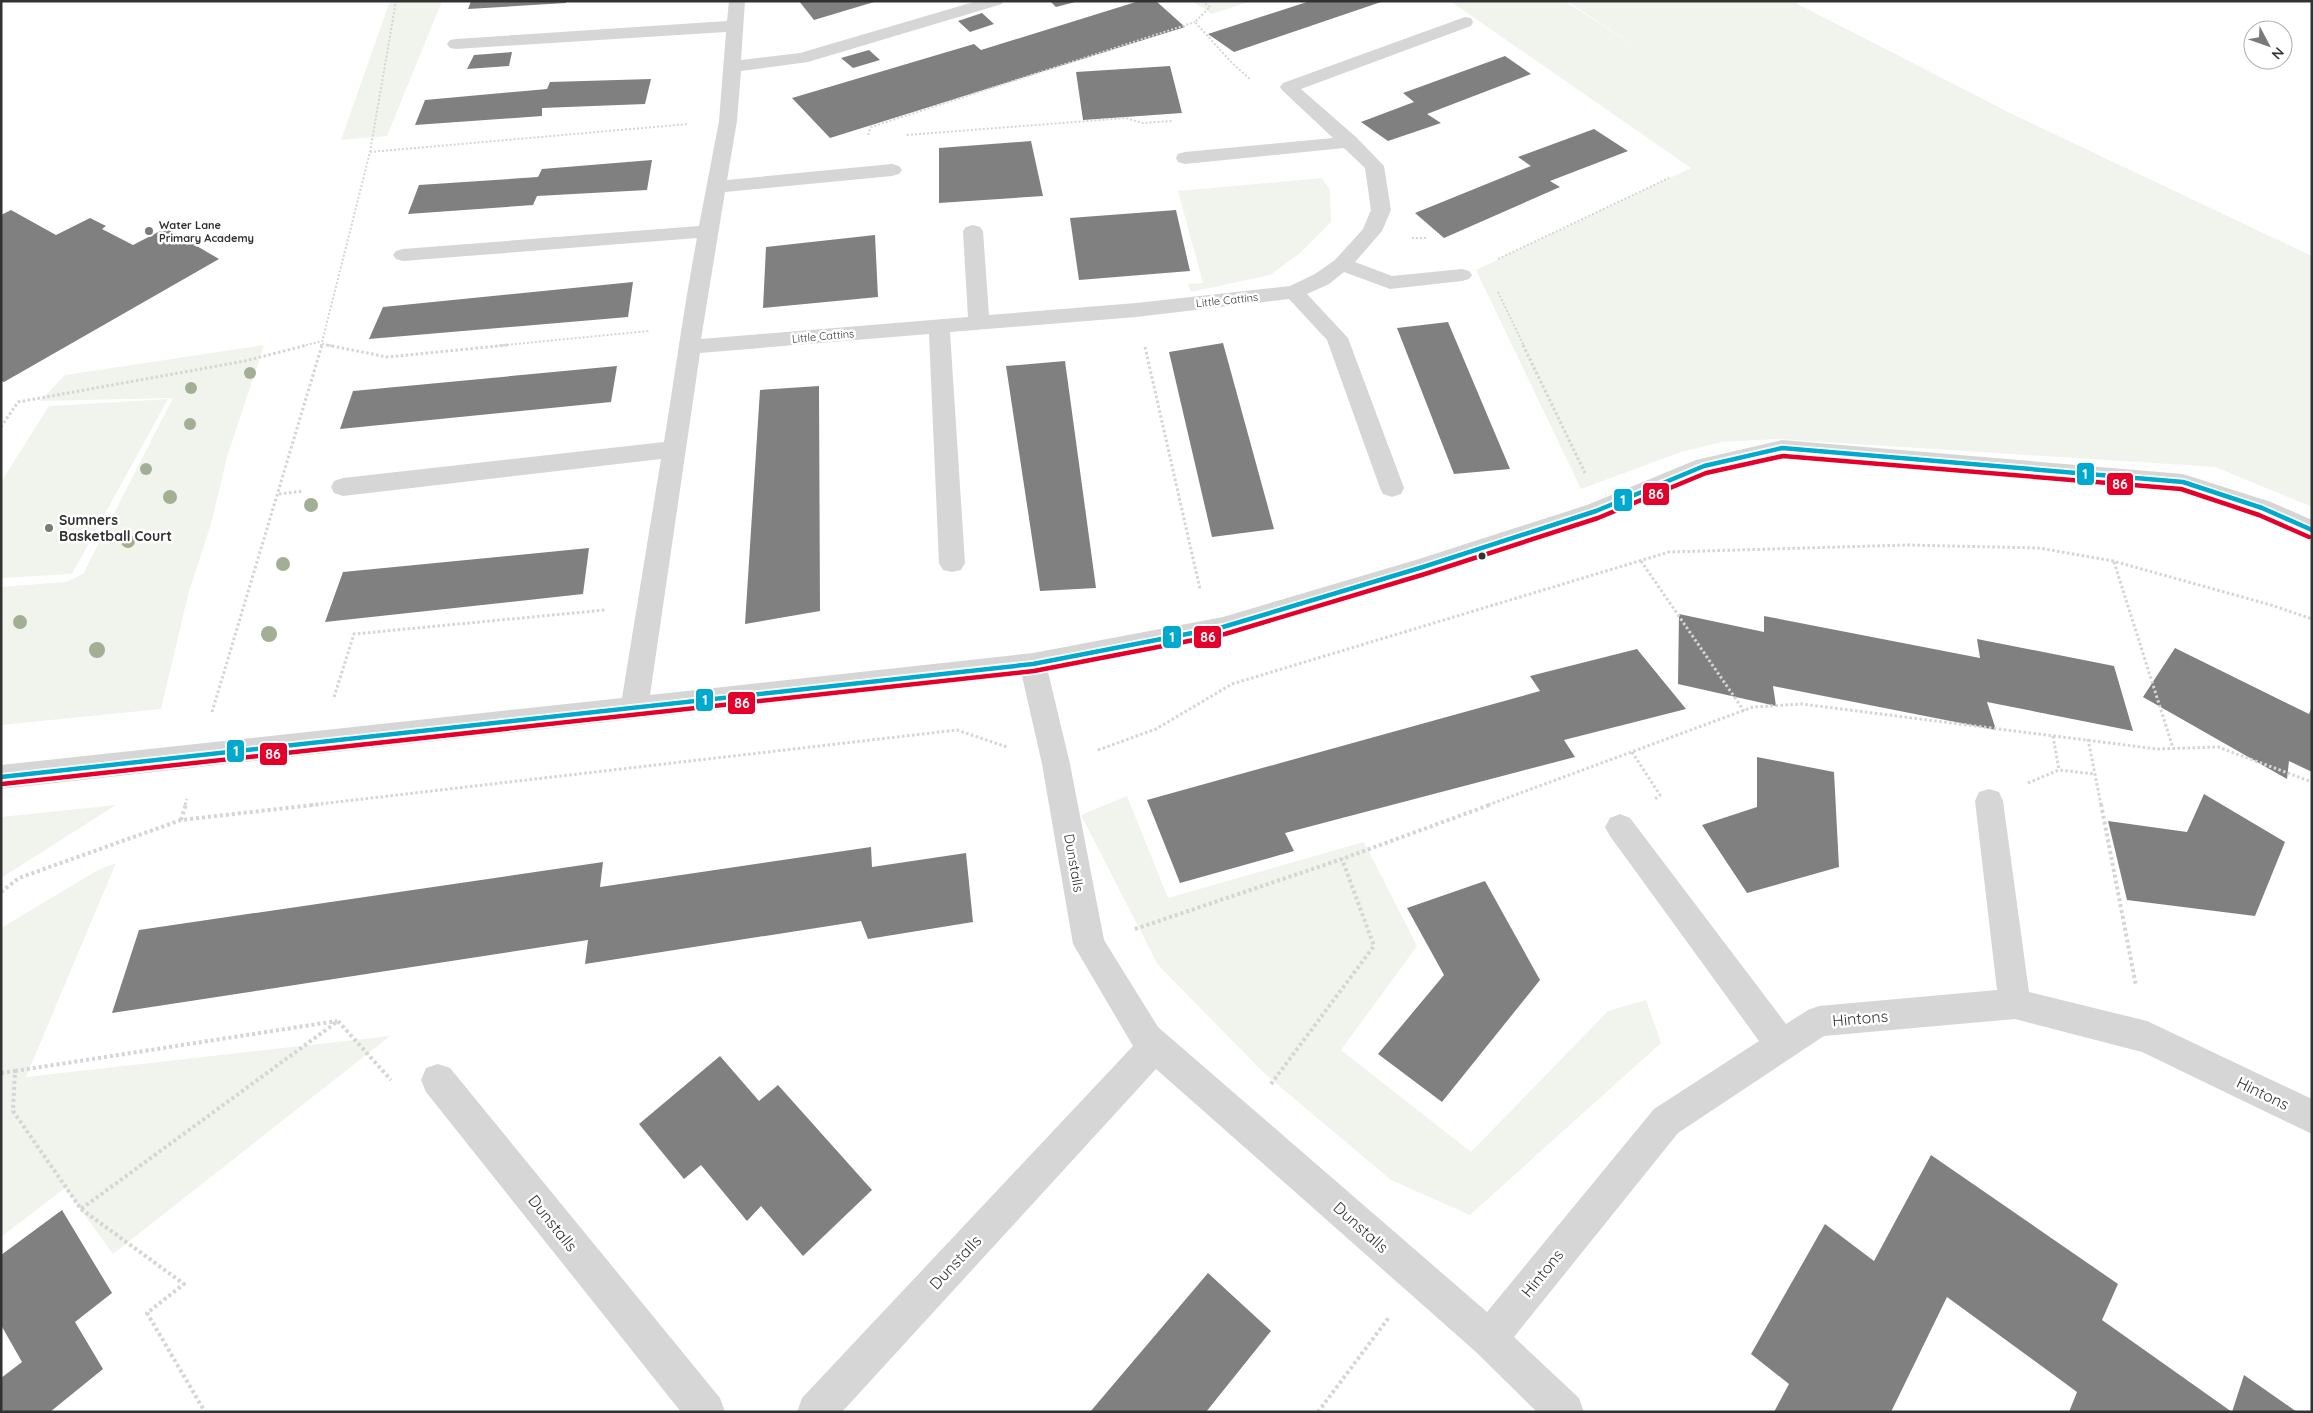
<svg xmlns="http://www.w3.org/2000/svg" width="2313" height="1413" viewBox="0 0 2313 1413" font-family="Quicksand,sans-serif">
<style>
.green{fill:#f1f4ed}
.building{fill:#808080}
.lines{fill:none;stroke-linecap:round;stroke-linejoin:round}
.path-far2{stroke:#d5d5d5;stroke-width:2;stroke-dasharray:2 2;stroke-linecap:butt}
.path-far1{stroke:#d5d5d5;stroke-width:3;stroke-dasharray:2.5 2.5;stroke-linecap:butt}
.path{stroke:#d5d5d5;stroke-width:4;stroke-dasharray:3 3;stroke-linecap:butt}
.minor{fill:#d6d6d6;fill-rule:evenodd}
.bus-1-casing{stroke:#fff;stroke-width:8}
.bus-2-casing{stroke:#fff;stroke-width:8}
.bus-1{stroke:#00a9ce;stroke-width:4.5}
.bus-2{stroke:#e4002b;stroke-width:4.5}
.tree{fill:#a2af95}
.poi-dot{fill:#7a7a7a;stroke:#fff;stroke-width:2}
.bus-dot{fill:#323232;stroke:#fff;stroke-width:2}
.labels{text-anchor:middle;dominant-baseline:central;stroke-width:5;stroke-linejoin:round;paint-order:stroke}
.far-poi-label{font-size:11px;font-weight:bold;fill:#323232;stroke:#fff;text-anchor:start}
.far-street-label{font-size:11px;fill:#323232;stroke:#fff}
.poi-label{font-size:14px;font-weight:bold;fill:#323232;stroke:#fff;text-anchor:start}
.street-label{font-size:14px;fill:#323232;stroke:#fff}
.near-street-label{font-size:16px;fill:#323232;stroke:#fff}
.line-badge{stroke:#fff;stroke-width:2}
.badge-label{font-size:14px;text-anchor:middle;font-weight:bold;fill:#fff}
</style>
<rect width="100%" height="100%" fill="#fff"/>
<path class="green" d="M390 1H442L387 136 341 140Z
M1192 1H1251L1212 14Z
M1450 1H1565L1642 51 1567 1H1792L2012 114 2312 256V507L2215 467 1778 439 1722 442 1681 452 1581 489 1476 270 1691 168Z
M1322 178 1330 190 1331 222 1300 253 1270 275 1191 292 1188 284 1203 283 1178 191Z
M264 345 227 457 211 524 188 595 161 709 1 725V587L66 582 83 574 173 398 40 401 65 375Z
M168 399 72 574 1 578V482L49 406Z
M1127 796 1168 898 1364 842 1417 946 1341 1050 1471 1152 1608 1011 1646 1000 1661 1043 1470 1215 1391 1180 1266 1075 1158 965 1081 815Z
M116 805 1 878V817Z
M116 863 26 1077 390 1036 113 1254 65 1188 1 1237V928L98 870Z"/>
<path class="building" d="M471 1H566V3L468 9Z
M799 1H874V2L814 20Z
M1050 1H1075V2L1056 7Z
M1139 1H1156L1185 27 830 138 792 98 974 44 981 50Z
M1310 1 1381 2 1234 52 1208 34Z
M982 13 994 24 970 32 958 21Z
M869 50 880 60 853 68 841 58Z
M512 52 509 66 467 69 474 55Z
M1505 56 1531 74 1427 114 1441 123 1388 141 1361 122 1414 102 1403 93Z
M1170 66 1182 113 1083 120 1076 72Z
M651 79 645 104 542 108V116L415 125 425 100 547 89 550 82Z
M1594 129 1628 151 1550 181 1560 187 1444 238 1415 213 1531 166 1518 157Z
M1031 141 1043 196 939 203V148Z
M652 160 647 190 537 196 533 205 408 214 419 185 538 177 542 169Z
M11 210 56 235 90 218 106 226 102 229 133 245 166 228 219 259 4 382 1 381V215Z
M1176 210 1190 271 1079 280 1070 218Z
M875 235 878 297 763 308 766 247Z
M633 282 628 317 369 339 383 307Z
M1448 322 1510 469 1454 474 1397 328Z
M1223 343 1274 529 1212 537 1169 352Z
M1065 361 1096 588 1040 591 1006 366Z
M617 366 611 402 340 429 353 391Z
M819 386 820 611 745 624 760 390Z
M589 548 583 594 325 622 343 572Z
M1679 614 1764 632V616L1980 658 1977 639 2114 666 2133 731 1987 702 1996 730 1773 686 1776 706 1678 684Z
M2175 648 2309 714 2312 707V772L2289 761 2287 779 2143 697Z
M1637 649 1686 709 1564 740 1575 757 1285 833 1294 851 1180 883 1147 800 1540 691 1530 676Z
M1757 757 1834 772 1839 867 1747 893 1702 825 1757 807Z
M2204 794 2285 842 2255 916 2127 900 2108 821 2187 832Z
M871 847 872 867 966 853 973 922 868 939 861 921 585 964 588 940 112 1013 139 930 603 862 600 887Z
M1485 881 1540 980 1442 1102 1378 1054 1444 975 1407 908Z
M720 1056 759 1101 778 1085 872 1190 803 1256 761 1206 747 1221 701 1165 684 1179 639 1124Z
M1931 1155 2118 1284 2102 1320 2232 1412H2069L2077 1392 1947 1297 1891 1412H1774L1789 1384 1751 1354 1825 1224 1874 1261Z
M62 1210 112 1293 75 1322 103 1369 50 1412H1V1378L22 1362 1 1325V1255Z
M1208 1273 1271 1331 1206 1412H1090Z
M2244 1375 2297 1412H2232Z"/>
<g class="lines">
<path class="path-far2" d="M1202 1 1210 7 1195 22 1232 63 1251 80
M868 135 871 127 1195 22
M907 135 1126 118 1142 123 1172 121
M370 152 688 124
M1412 238H1428
M1498 259 1669 178
M1498 292 1524 346
M322 344 333 346
M302 346 323 341
M321 346 370 152 396 1
M495 346 649 331"/>
<path class="path-far1" d="M327 345 387 357 508 345
M1523 345 1585 473
M1145 347 1200 589
M1 427 18 402 245 361 307 345
M279 494 303 491
M1641 561 1744 711
M2114 562 2173 748
M334 697 354 634 605 610
M212 712 322 345
M2053 736 2059 770
M2088 739 2101 805
M1098 750 1156 729 1232 684 1669 552 1908 545 2039 548 2113 561 2271 605 2312 619
M1632 752 1660 795 1655 799
M2028 783 2059 770 2094 774
M185 805 187 799
M311 805 957 730 1007 747
M1488 805 1753 707 1802 704 2157 749 2218 747 2312 782"/>
<path class="path" d="M2101 804 2136 986
M181 820 186 804
M1 892 19 878 181 820 322 804
M1135 929 1342 859 1492 804
M15 1071 337 1021
M1 1073 15 1071 13 1111 81 1209 338 1021 391 1080
M1271 1084 1374 946 1342 859
M81 1209 184 1284 147 1313 205 1412
M1318 1412 1390 1316"/>
<path class="minor" d="M729 1H745L741 60 800 53 977 1H1004L1002 4 808 62 741 71 737 121 727 180 892 164 899 166 902 170 899 174 892 176 725 192 701 339 968 317 963 231 966 227 973 225 980 227 983 231 989 315 1136 303 1290 286 1315 274 1335 260 1363 229 1371 210 1365 168 1344 148 1185 164 1178 162 1176 158 1178 154 1185 152 1333 138 1283 91 1280 87 1283 83 1465 17 1471 18 1473 22 1471 26 1301 89 1357 138 1384 166 1391 210 1382 231 1355 262 1392 276 1462 269 1469 271 1472 275 1469 279 1462 281 1390 289 1344 272 1329 284 1307 294 1348 338 1404 488 1401 494 1392 497 1383 494 1380 488 1327 340 1289 299 1136 317 950 332 965 563 961 570 952 572 943 570 939 563 929 334 700 353 650 695 1033 653 1223 617 1419 559 1587 505 1696 460 1782 440 2183 474 2271 502 2312 520V539L2253 514 2182 490 1782 456 1710 473 1605 517 1432 574 1223 637 1048 672 1070 764 1104 940 1158 1027 1487 1312 1654 1109 1759 1041 1610 836 1605 827 1610 818 1620 814 1630 818 1786 1024 1808 1010 1819 1006 1997 990 1975 801 1979 792 1989 789 1999 792 2003 801 2029 992 2147 1021 2312 1099V1134L2142 1052 2015 1019 1824 1036 1678 1133 1514 1337 1579 1398 1584 1412H1537L1476 1352 1156 1069 842 1412H797L802 1398 1133 1046 1073 944 1042 764 1022 676 1 789V765L622 698 661 459 343 496 334 493 331 487 334 481 343 478 664 442C675 374 684 306 697 238L403 261 396 259 393 255 396 251 403 249 699 226 719 121 726 32 456 49 450 48 447 44 450 40 456 39 727 21Z
M438 1064 450 1068 720 1398 725 1412H681L426 1092 421 1080 426 1068Z"/>
<defs>
<path id="bus-1" d="M1 777 1033 664 1223 627 1423 567 1596 511 1704 466 1782 448 2183 482 2262 508 2312 530"/>
<path id="bus-2" d="M2 784 1034 671 1225 634 1425 574 1598 518 1706 473 1783 456 2181 489 2259 515 2309 537"/>
</defs>
<use href="#bus-1" class="bus-1-casing"/>
<use href="#bus-2" class="bus-2-casing"/>
<use href="#bus-1" class="bus-1"/>
<use href="#bus-2" class="bus-2"/>
</g>
<g class="tree">
<circle cx="250" cy="373" r="6"/>
<circle cx="191" cy="388" r="6"/>
<circle cx="190" cy="424" r="6"/>
<circle cx="146" cy="469" r="6"/>
<circle cx="170" cy="497" r="7"/>
<circle cx="311" cy="505" r="7"/>
<circle cx="128" cy="541" r="7"/>
<circle cx="283" cy="564" r="7"/>
<circle cx="20" cy="622" r="7"/>
<circle cx="269" cy="634" r="8"/>
<circle cx="97" cy="650" r="8"/>
</g>
<g class="poi-dot">
<circle cx="149" cy="231" r="5"/>
<circle cx="49" cy="528" r="5"/>
</g>
<circle class="bus-dot" cx="1482" cy="556" r="4.5"/>
<g class="labels">
<g class="far-poi-label">
<text x="159" y="225">Water Lane<tspan x="159" dy="13">Primary Academy</tspan></text>
</g>
<g class="far-street-label">
<text transform="translate(1227 300) rotate(-6)">Little Cattins</text>
<text transform="translate(823 336) rotate(-5)">Little Cattins</text>
</g>
<g class="poi-label">
<text x="59" y="520">Sumners<tspan x="59" dy="16">Basketball Court</tspan></text>
</g>
<g class="street-label">
<text transform="translate(1074 863) rotate(80)">Dunstalls</text>
</g>
<g class="near-street-label">
<text transform="translate(1860 1018) rotate(-5)">Hintons</text>
<text transform="translate(2263 1093) rotate(26)">Hintons</text>
<text transform="translate(553 1223) rotate(51)">Dunstalls</text>
<text transform="translate(1361 1227) rotate(42)">Dunstalls</text>
<text transform="translate(955 1262) rotate(-47)">Dunstalls</text>
<text transform="translate(1542 1273) rotate(-51)">Hintons</text>
</g>
</g>
<g class="line-badge">
<rect x="2076" y="462" width="19" height="24" rx="5" fill="#00a9ce"/>
<rect x="2106" y="472" width="28" height="24" rx="5" fill="#e4002b"/>
<rect x="1642" y="482" width="28" height="24" rx="5" fill="#e4002b"/>
<rect x="1613" y="488" width="20" height="24" rx="5" fill="#00a9ce"/>
<rect x="1162" y="625" width="20" height="24" rx="5" fill="#00a9ce"/>
<rect x="1193" y="625" width="29" height="24" rx="5" fill="#e4002b"/>
<rect x="695" y="688" width="19" height="24" rx="5" fill="#00a9ce"/>
<rect x="727" y="691" width="29" height="24" rx="5" fill="#e4002b"/>
<rect x="226" y="739" width="19" height="24" rx="5" fill="#00a9ce"/>
<rect x="259" y="742" width="29" height="24" rx="5" fill="#e4002b"/>
</g>
<g class="badge-label">
<text x="2085" y="479">1</text>
<text x="2120" y="489">86</text>
<text x="1656" y="499">86</text>
<text x="1623" y="505">1</text>
<text x="1172" y="642">1</text>
<text x="1208" y="642">86</text>
<text x="705" y="705">1</text>
<text x="742" y="708">86</text>
<text x="236" y="756">1</text>
<text x="273" y="759">86</text>
</g>
<rect width="2313" height="1413" fill="none" stroke="#323232" stroke-width="5"/>
<g transform="translate(2268 45) rotate(131)"><circle r="24" fill="#ffffff" stroke="#adadad"/>
<path d="M0-4L9 19L0 12L-9 19Z" fill="#7a7a7a"/>
<text y="-8" font-size="14" font-weight="bold" text-anchor="middle" fill="#323232">N</text>
</g>
</svg>
